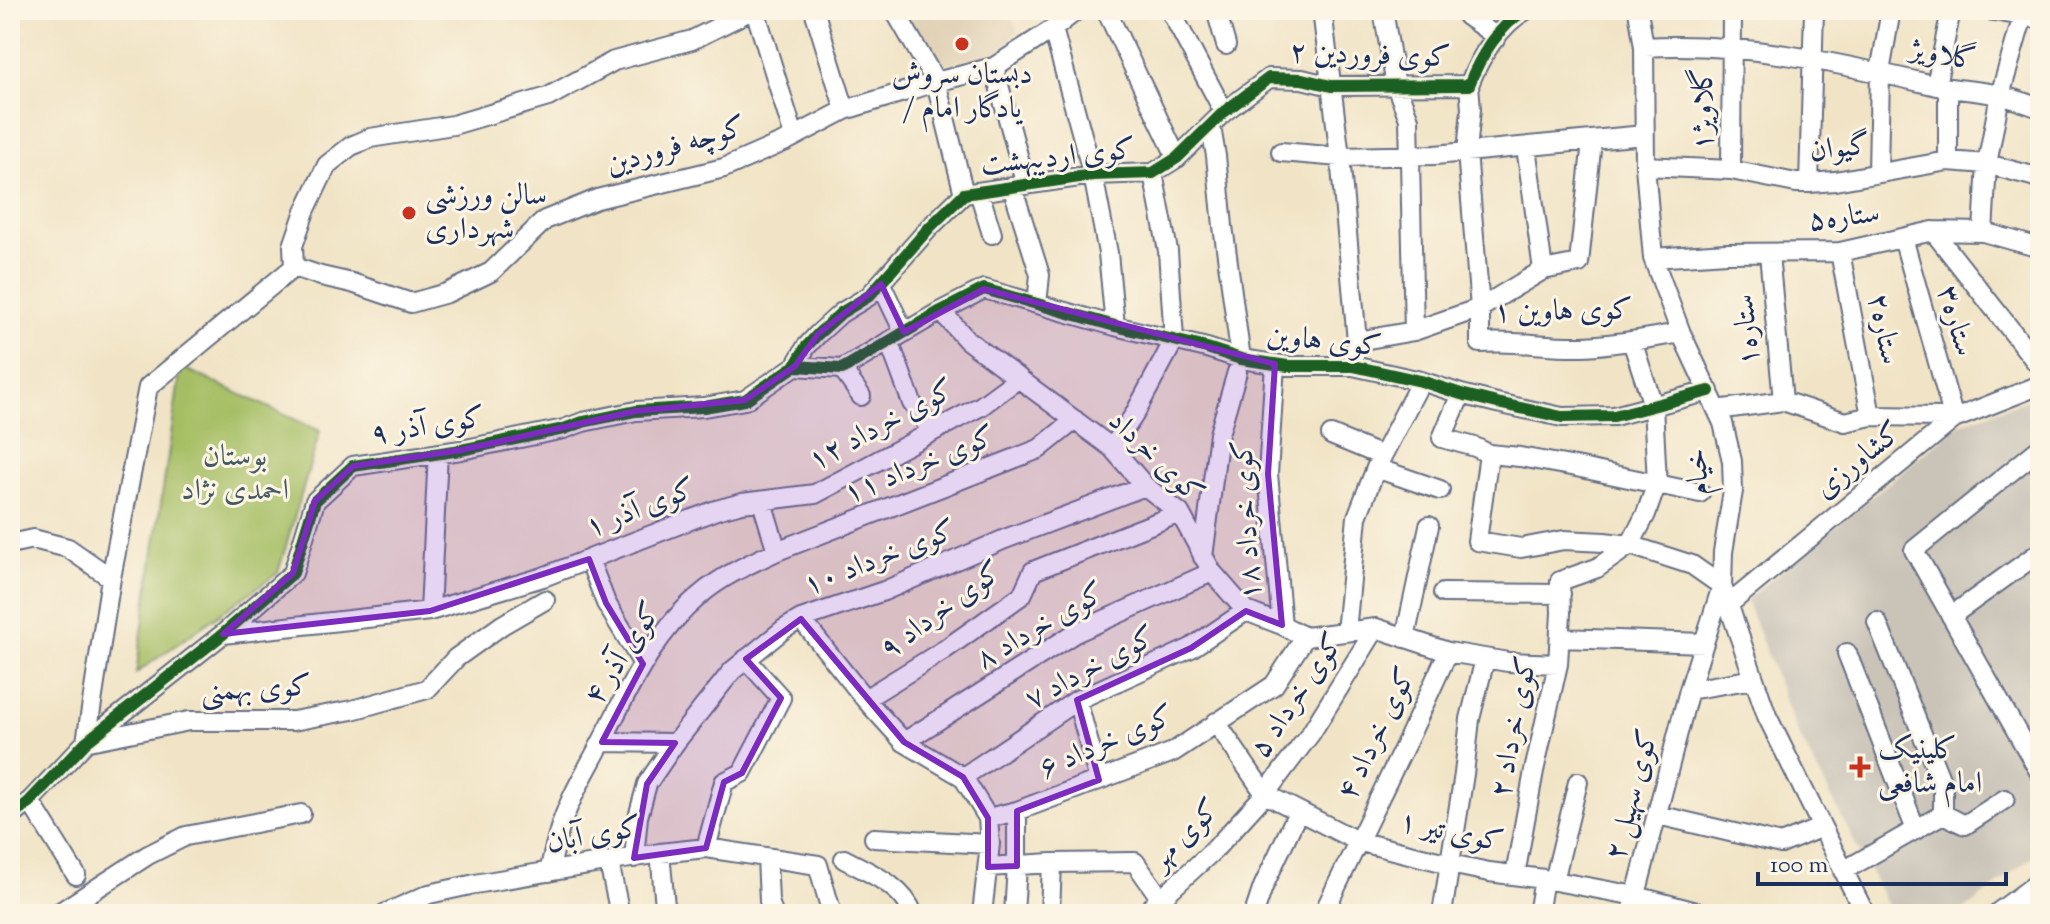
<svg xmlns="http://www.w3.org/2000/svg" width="2050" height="924" viewBox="0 0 2050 924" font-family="'Sorts Mill Goudy',Amiri,serif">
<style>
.built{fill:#e1d2b6}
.industrial{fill:#c9c3b8}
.green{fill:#a5be64;stroke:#607661;stroke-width:2}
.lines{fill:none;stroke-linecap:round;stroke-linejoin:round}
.minor-casing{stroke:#666e82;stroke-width:22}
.major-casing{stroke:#666e82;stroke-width:28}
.minor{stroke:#fff;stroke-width:18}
.major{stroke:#fff;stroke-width:24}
.cycleway-casing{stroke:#fcf5e5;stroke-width:17}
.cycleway{stroke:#1b5e20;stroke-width:12}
.marked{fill:#7b2cbf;fill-opacity:0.2;stroke:#7b2cbf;stroke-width:6;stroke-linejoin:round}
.poi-dot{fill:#c8321e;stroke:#fcf5e5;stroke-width:3}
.labels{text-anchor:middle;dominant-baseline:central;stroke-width:6;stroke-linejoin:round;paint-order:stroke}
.street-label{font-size:30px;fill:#1b2f5e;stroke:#fcf5e5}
.poi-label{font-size:30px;fill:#1b2f5e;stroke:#fcf5e5;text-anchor:start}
.park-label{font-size:30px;fill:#445a60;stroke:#fcf5e5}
</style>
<rect width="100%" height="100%" fill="#fcf5e5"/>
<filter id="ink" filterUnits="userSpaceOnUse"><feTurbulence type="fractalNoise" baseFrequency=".0125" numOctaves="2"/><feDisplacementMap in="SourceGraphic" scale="16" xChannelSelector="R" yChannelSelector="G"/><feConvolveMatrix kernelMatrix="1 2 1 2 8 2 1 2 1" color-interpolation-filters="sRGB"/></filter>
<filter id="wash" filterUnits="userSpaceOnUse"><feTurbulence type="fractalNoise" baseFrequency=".006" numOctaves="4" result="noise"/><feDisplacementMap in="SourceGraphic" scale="32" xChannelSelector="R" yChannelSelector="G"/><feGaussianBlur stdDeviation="1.8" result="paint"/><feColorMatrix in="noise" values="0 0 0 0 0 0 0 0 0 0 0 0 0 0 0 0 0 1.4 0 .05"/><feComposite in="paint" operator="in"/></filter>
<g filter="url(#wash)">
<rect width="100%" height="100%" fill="#f1e4c6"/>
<path class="built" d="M899 10H1008L1018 31 995 56 929 67Z"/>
<path class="industrial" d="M2040 395V851L1959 914H1892L1797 731 1746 600 1960 424Z"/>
<path class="green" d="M181 367 320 431 278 573 136 673Z"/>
</g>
<g filter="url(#ink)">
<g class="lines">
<defs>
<path id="minor" d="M755 10 794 136
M814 10 845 110
M890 10 896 13 936 82 964 194
M1106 10 1177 158
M1170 10 1224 112
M1216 10 1226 45
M1322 10 1340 157 1357 341 1355 353
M1383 10 1396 86 1409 119 1414 331
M1465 10 1467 16 1497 37
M1638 10 1644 47 1645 166 1653 258 1681 333 1723 423 1732 461 1733 491 1723 552 1722 586 1767 716 1865 914
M1988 10 2040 19
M1053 29 1093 175 1108 253 1115 326
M1644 47C1741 41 1838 63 1933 85 1955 90 1977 90 1999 95 2013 98 2027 104 2040 108
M994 67 1026 185
M1469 85 1471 109 1467 152 1480 308V343C1514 340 1547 347 1581 346 1614 345 1648 338 1681 333
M1936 86 1951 10
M1211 127 1216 156 1223 226 1241 359
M1526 147 1543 270
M1281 152 1340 157 1435 155 1644 135
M1948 161V88
M1645 166 1731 170 1796 183H1809L1835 181 1948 161 1987 164 2040 178
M1731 170 1732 10
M1153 173 1168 251 1174 339
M1878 173 1880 72 1891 10
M1809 183 1814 10
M1012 186 1040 275 1037 304
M979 192 992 234
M1933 231 2040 367
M1983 232 1987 164 2000 95 2023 16
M1840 252 1871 416
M1769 254 1783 401
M1653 258 1726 253 1840 252 1933 231 1983 232 2040 248
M294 267 321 276 352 283 411 303 447 293 491 272 545 220 597 199 724 168 786 141 845 110 936 82 994 67 1053 29 1077 10
M294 267 293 246 305 211 327 165 351 146 370 138 453 125 548 97 614 61 692 40 752 10
M881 284 904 332
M941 311 967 340 1112 448 1145 486 1180 513 1212 572 1246 611 1282 625 1305 637 1376 628 1448 652 1508 662 1558 664
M889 341 912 403 932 432
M1357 341 1414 331 1480 308 1543 270 1579 263 1592 141
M1275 364 1268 474 1282 625
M795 366 842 369 941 311 984 289 1115 326 1207 348 1241 359 1288 366H1353L1421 381 1461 394 1497 403 1562 417 1614 416 1709 391
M842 369 861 396
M1461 394 1442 438 1475 447 1489 454 1520 457 1576 467 1700 493
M1717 410 1783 401 1845 422 1871 416 1943 417 1954 419 1903 238
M1331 435 1382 456
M1112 448 1134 415 1170 348
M2040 448 1914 550 2040 773
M1489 454 1477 541 1521 548 1564 540 1604 542 1630 545 1692 565 1722 586 1689 690 1631 914
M1376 468 1440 490
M762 502 777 551
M10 544 33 539 68 548 111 578
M1203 557 1219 434 1237 372
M589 559 606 603 643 664
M1443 593 1561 594
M1728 605 1954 419 2040 385
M430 611 438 453
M1951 616 2040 552
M801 619 865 699 904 742 963 777 988 818 990 844 982 914
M1877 622 1943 786V814
M1346 632 1357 517 1376 468 1421 381
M223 634 430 611 543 577 716 510 742 503 815 494 981 406 1019 378
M1405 638 1429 526
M1561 638 1704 643
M1847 653 1916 830
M1689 690 1754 679
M865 699 944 650 1022 595 1033 571 1180 513
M1077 700 1099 780
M1216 722 1265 794 1357 841 1450 864 1489 872 1544 879 1636 896 1704 914
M89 741 189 721H293L352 710 427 689 456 658 502 625 545 600
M86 742 111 578 148 387 294 267
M602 742 675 743
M904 742 1075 633 1212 572
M963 777 1077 700 1191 648 1246 611
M30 801 76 875
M1658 815 1781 844 1822 827
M10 818 30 801 86 742 223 634 293 573 315 501 353 466 461 450 564 429 583 422 636 411 704 407 745 400 795 366 806 347 818 334 841 313 869 296 930 227 964 194 1093 175 1153 173 1177 158 1224 112 1269 78 1302 79 1331 86 1469 85C1479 58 1500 24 1526 10
M988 818 1017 811 1173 752 1274 685 1305 637
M874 838 990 844
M706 848 724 782 742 773 781 698 746 659
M660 853 665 906 667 914
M634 858 638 817 647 784 675 743 732 671 784 629 801 619 884 591 1005 539 1145 486
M767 858 769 901 773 914
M844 859C870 873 903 886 913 914
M609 863 620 914
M988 867 1052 863 1135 862 1161 899
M1843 871 1943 814 1965 825 2005 799
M549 872C553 856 556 840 561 825 571 795 587 770 601 743 628 691 653 634 699 596 722 576 749 564 777 551L1039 449 1075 420
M1515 875 1534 771 1558 664 1561 613 1560 581 1597 568 1630 545 1646 514 1657 483 1653 405 1632 341
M1554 881 1578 782
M57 914 148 855 186 836 301 814
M384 914 429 894 475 884 660 853 706 848 818 865 832 914
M1014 914 1017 866V811
M1050 914 1052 863
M1144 914 1215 849 1265 794 1311 733 1376 628
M1254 914 1263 887 1298 812
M1323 914 1410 735 1448 652
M1442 914 1464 774 1470 719 1485 659
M1538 914 1544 879"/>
<path id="major" d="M2001 914 2040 885"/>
</defs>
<use href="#minor" class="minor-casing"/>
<use href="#major" class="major-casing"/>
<use href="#minor" class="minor"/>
<use href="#major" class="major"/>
<defs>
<path id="cycleway" d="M795 366 842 369 941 311 984 289 1115 326 1207 348 1241 359 1288 366H1353L1421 381 1461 394 1497 403 1562 417 1614 416 1709 391
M10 818 30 801 86 742 223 634 293 573 315 501 353 466 461 450 564 429 583 422 636 411 704 407 745 400 795 366 806 347 818 334 841 313 869 296 930 227 964 194 1093 175 1153 173 1177 158 1224 112 1269 78 1302 79 1331 86 1469 85C1479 58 1500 24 1526 10"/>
</defs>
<use href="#cycleway" class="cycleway-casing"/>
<use href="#cycleway" class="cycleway"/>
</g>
</g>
<path class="marked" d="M881 284 904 332 984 289 1275 364 1268 474 1282 625 1246 611 1191 648 1077 700 1099 780 1017 811V866L988 867V818L963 777 904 742 801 619 746 659 781 698 742 773 724 782 706 848 634 858 647 784 675 743 602 742 643 664 606 603 589 559 430 611 223 634 293 573 315 501 353 466 461 450 636 411 745 400 795 366 818 334Z"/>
<g class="poi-dot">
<circle cx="962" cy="44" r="8"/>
<circle cx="409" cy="213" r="8"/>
<path d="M1856 755h8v8h8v8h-8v8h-8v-8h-8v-8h8z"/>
</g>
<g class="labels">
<g class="street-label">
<text transform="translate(1370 56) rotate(2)">کوی فروردین ۲</text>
<text transform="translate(1943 56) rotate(11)">گلاویژ</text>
<text transform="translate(1704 109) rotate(-90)">گلاویژ۱</text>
<text transform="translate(676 147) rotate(-16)">کوچه فروردین</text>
<text transform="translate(1840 149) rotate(-7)">گیوان</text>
<text transform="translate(1058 158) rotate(-6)">کوی اردیبهشت</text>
<text transform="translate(1844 218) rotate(-7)">ستاره۵</text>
<text transform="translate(1563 312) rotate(-1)">کوی هاوین ۱</text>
<text transform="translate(1955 321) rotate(74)">ستاره۳</text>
<text transform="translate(1883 329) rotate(79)">ستاره۲</text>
<text transform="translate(1748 330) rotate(-95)">ستاره۱</text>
<text transform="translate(1324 342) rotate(6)">کوی هاوین</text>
<text transform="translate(882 426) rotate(-28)">کوی خرداد ۱۲</text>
<text transform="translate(428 427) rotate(-9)">کوی آذر ۹</text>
<text transform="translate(1155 458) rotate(44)">کوی خرداد</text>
<text transform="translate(1859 461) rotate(-39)">کشاورزی</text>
<text transform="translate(920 466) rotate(-22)">کوی خرداد ۱۱</text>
<text transform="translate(1699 472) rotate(-94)">خیام</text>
<text transform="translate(641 509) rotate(-21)">کوی آذر ۱</text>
<text transform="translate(1248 520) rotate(-93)">کوی خرداد ۱۸</text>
<text transform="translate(880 559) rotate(-21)">کوی خرداد ۱۰</text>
<text transform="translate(942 611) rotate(-36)">کوی خرداد ۹</text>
<text transform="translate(1041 627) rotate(-30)">کوی خرداد ۸</text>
<text transform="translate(624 654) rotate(-57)">کوی آذر ۴</text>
<text transform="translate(1091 669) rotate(-28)">کوی خرداد ۷</text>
<text transform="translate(256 690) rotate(-3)">کوی بهمنی</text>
<text transform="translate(1298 696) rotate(-56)">کوی خرداد ۵</text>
<text transform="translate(1515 727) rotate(-79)">کوی خرداد ۲</text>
<text transform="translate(1378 734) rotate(-64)">کوی خرداد ۴</text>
<text transform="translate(1107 743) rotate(-23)">کوی خرداد ۶</text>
<text transform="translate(1633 795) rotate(-75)">کوی سهیل ۲</text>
<text transform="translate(1451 833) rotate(12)">کوی تیر ۱</text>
<text transform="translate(1186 835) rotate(-45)">کوی مهر</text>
<text transform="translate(594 836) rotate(-10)">کوی آبان</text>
</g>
<g class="poi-label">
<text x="962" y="75" text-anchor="middle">دبستان سروش<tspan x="962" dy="34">/ یادگار امام</tspan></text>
<text x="425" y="196">سالن ورزشی<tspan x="425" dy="34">شهرداری</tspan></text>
<text x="1878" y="750">کلینیک<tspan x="1878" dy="34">امام شافعی</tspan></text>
</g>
<g class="park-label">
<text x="235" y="457">بوستان<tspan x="235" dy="34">احمدی نژاد</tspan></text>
</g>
</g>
<rect width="2050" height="924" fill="none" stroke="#fcf5e5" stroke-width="40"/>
<path d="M1758 872v12h248v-12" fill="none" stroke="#1b2f5e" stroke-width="4"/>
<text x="1770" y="872" font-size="24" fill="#1b2f5e" stroke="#fcf5e5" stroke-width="6" paint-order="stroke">100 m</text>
</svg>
